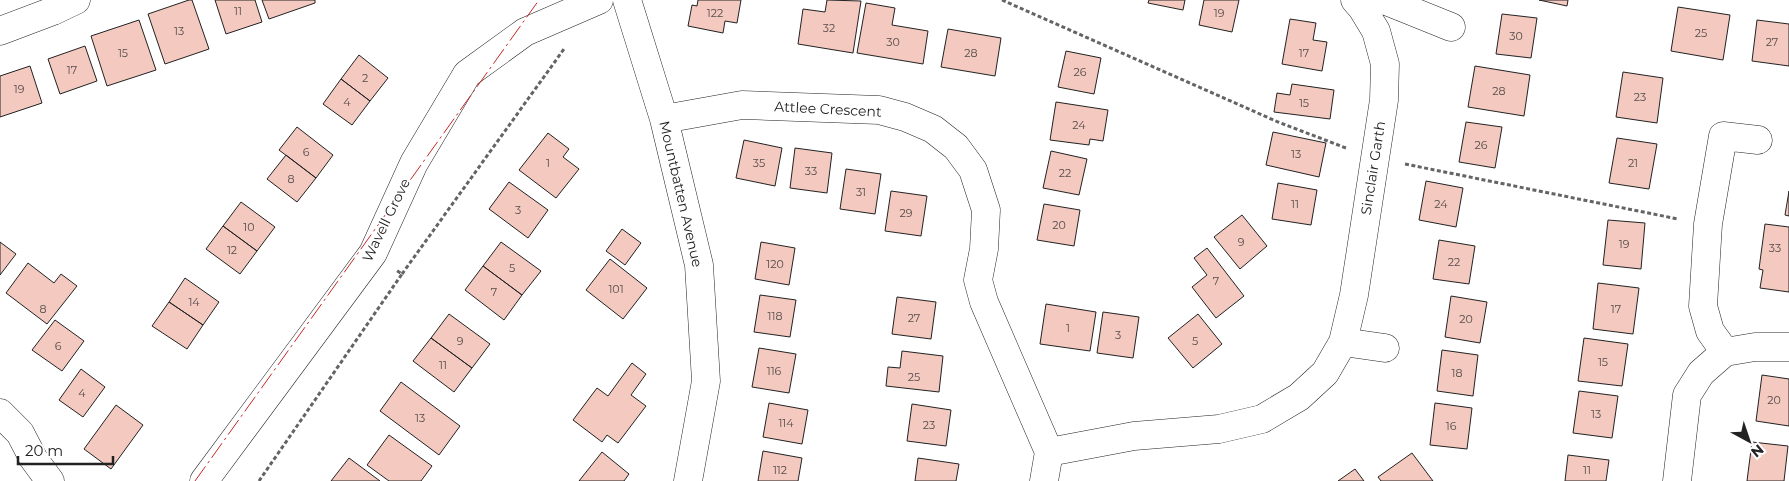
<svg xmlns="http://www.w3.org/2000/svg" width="1789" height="481" viewBox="0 0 1789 481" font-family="Montserrat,sans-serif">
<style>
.building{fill:#f3c9c0;stroke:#222}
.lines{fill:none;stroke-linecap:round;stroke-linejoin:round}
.street-casing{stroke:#222;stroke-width:29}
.secondary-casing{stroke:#222;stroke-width:29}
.path{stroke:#646464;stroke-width:3;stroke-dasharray:4 2.5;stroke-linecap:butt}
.street{stroke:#fff;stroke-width:28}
.secondary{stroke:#fff;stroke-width:28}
.power{stroke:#c62828;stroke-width:1;stroke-dasharray:18 4 2.5 4;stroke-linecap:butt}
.labels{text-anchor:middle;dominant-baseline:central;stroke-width:4;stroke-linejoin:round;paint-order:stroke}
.number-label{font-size:11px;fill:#564c4a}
.street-label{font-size:14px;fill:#222;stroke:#fff}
</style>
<rect width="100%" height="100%" fill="#fff"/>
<path class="building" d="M189 0H192L209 49 165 64 148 14Z
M215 0H255L262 22 226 34Z
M262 0H315V3L269 19Z
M698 0H741L737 23 725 21 723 33 688 26 692 5 697 6Z
M827 0 861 1 853 53 798 44 803 9 825 12Z
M1149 0H1185L1183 10 1148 3Z
M1204 0H1239L1232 32 1199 25Z
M1539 0H1568L1567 6Z
M866 3 895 8 892 25 928 31 923 64 857 53Z
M1678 7 1730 15 1723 60 1671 51Z
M1502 14 1537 18 1531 58 1496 54Z
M1290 19 1316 23 1313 40 1327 42 1322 71 1282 64Z
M139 20 156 70 107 86 91 36Z
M1757 20 1789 24V66L1752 61Z
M948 29 1001 38 995 76 941 67Z
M85 46 97 81 60 94 48 59Z
M1066 51 1101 58 1094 94 1058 87Z
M359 55 388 78 370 101 341 79Z
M30 66 42 103 0 117V76Z
M1475 66 1530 75 1524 116 1468 107Z
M1623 72 1663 78 1657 123 1616 117Z
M341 79 370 101 352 125 323 104Z
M1292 84 1334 90 1330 119 1274 112 1277 93 1290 95Z
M1056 102 1108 110 1103 141 1090 139 1089 145 1050 140Z
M1466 122 1502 127 1495 168 1459 162Z
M297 127 333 155 316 178 279 150Z
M1273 132 1326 143 1319 177 1266 165Z
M548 133 569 149 563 157 579 169 556 198 519 170Z
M1617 138 1657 144 1649 189 1609 183Z
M744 140 782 148 775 186 736 178Z
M795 148 832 153 827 193 790 188Z
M1051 151 1087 159 1079 195 1043 188Z
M286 155 316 178 297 202 267 179Z
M846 169 881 174 875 214 840 209Z
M1426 181 1463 188 1456 227 1419 220Z
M509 182 548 210 528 238 489 209Z
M1278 183 1317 190 1311 225 1272 219Z
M891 191 927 196 921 236 885 231Z
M1789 191V216L1785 215Z
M241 202 275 227 257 251 223 226Z
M1044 204 1080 210 1074 246 1037 240Z
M1242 215 1267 246 1240 269 1214 237Z
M1608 220 1645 223 1641 269 1603 265Z
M1765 224 1789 227V292L1760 288 1763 270 1759 269Z
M223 226 257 251 240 274 206 249Z
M622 229 641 243 625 265 606 251Z
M1439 240 1475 246 1469 284 1433 279Z
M0 242 16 254 0 275Z
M501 242 541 271 522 295 483 266Z
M761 242 795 248 789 285 755 279Z
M1207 248 1244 296 1216 318 1192 287 1207 275 1194 258Z
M610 259 647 288 623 319 586 290Z
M28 263 54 283 61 274 77 286 47 324 6 293Z
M483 266 522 295 504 320 465 290Z
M185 278 219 302 203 325 169 302Z
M1598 283 1639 288 1633 334 1593 329Z
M760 295 796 300 790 337 754 332Z
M1451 296 1487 302 1480 343 1445 337Z
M897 297 936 302 931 339 892 334Z
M169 302 203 325 187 349 152 326Z
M1046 304 1096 312 1090 351 1040 344Z
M1103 312 1139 317 1133 358 1097 353Z
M449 314 490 344 472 368 431 338Z
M1198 314 1222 344 1193 368 1168 338Z
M55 320 84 341 62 371 32 350Z
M431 338 472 368 454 392 413 361Z
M1584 338 1628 344 1622 386 1578 381Z
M759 348 796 354 789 393 752 387Z
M1442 350 1478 355 1473 396 1437 391Z
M902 351 943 356 939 392 886 386 888 367 900 368Z
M632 363 646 374 631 395 646 406 618 443 607 435 602 442 573 420 597 388 608 396Z
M81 369 105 387 83 417 59 400Z
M1762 375 1789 379V426L1756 421Z
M401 382 460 426 439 455 380 411Z
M1579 391 1618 396 1612 438 1573 433Z
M769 403 808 410 802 444 763 437Z
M1435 403 1472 408 1467 449 1430 445Z
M912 404 951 410 946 446 907 441Z
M116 405 143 425 111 469 84 449Z
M389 435 432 466 421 481H389L367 465Z
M1752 442 1788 446 1784 481H1747Z
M763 451 802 458 798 481H758Z
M602 452 629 474 624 481H579Z
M1412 453 1433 481H1381L1378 477Z
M1568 455 1609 460 1606 481H1565Z
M349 458 380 481H331Z
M918 458 959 464 956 481H915Z
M1355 469 1364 481H1338Z"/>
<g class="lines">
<defs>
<path id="street" d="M627 0 664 119 699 265 706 381 688 481
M1384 0 1451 27
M664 119 742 105 879 110 905 117 933 129 956 147 973 170 986 210 984 249 978 280 984 302 1049 452 1044 481
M1343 342 1385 348
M1725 352 1710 331 1703 306 1708 224 1723 136 1758 140
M0 413 20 433 33 458 50 481
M1049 452 1134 436 1219 429 1262 419 1299 397 1325 373 1343 342 1354 295 1384 100 1385 64 1376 31 1362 8 1355 0
M204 481 373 253 414 163 467 74 525 32 599 0
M1677 481 1687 395 1701 373 1725 352 1755 347H1789"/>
<path id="secondary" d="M0 31 53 11 76 0"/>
</defs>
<use href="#street" class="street-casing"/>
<use href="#secondary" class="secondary-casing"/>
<path class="path" d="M1002 0 1278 122 1346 148
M1405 164 1678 219
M402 274 564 49
M259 481 402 274 396 270"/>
<use href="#street" class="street"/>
<use href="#secondary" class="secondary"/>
<path class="power" d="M195 481 539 0"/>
</g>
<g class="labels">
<g class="number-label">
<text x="238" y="11">11</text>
<text x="715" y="13">122</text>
<text x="1219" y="13">19</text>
<text x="829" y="28">32</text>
<text x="179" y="31">13</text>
<text x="1701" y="33">25</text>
<text x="1516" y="36">30</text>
<text x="893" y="42">30</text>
<text x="1772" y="42">27</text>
<text x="123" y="53">15</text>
<text x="971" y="53">28</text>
<text x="1304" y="53">17</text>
<text x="72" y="70">17</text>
<text x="1080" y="72">26</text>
<text x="365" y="78">2</text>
<text x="19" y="89">19</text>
<text x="1499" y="91">28</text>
<text x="1640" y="97">23</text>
<text x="347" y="102">4</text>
<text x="1304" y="103">15</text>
<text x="1079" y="125">24</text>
<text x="1481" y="145">26</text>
<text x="306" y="152">6</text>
<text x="1296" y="154">13</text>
<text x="548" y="163">1</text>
<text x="759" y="163">35</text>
<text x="1633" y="163">21</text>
<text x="811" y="171">33</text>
<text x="1065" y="173">22</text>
<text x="291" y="179">8</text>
<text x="861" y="192">31</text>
<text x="1295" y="204">11</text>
<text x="1441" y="204">24</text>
<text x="518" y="210">3</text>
<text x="906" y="213">29</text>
<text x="1059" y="225">20</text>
<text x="249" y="227">10</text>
<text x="1241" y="242">9</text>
<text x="1624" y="244">19</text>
<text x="1775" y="248">33</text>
<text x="232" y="250">12</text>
<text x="1454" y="262">22</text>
<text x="775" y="264">120</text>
<text x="512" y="268">5</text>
<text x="1216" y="281">7</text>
<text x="616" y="289">101</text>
<text x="494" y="292">7</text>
<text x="194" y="302">14</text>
<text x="43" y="309">8</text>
<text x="1616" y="309">17</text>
<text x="775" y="316">118</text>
<text x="914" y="318">27</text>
<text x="1466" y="319">20</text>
<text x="1068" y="328">1</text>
<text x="1118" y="335">3</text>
<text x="460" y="341">9</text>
<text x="1195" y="341">5</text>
<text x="58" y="346">6</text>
<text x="1603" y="362">15</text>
<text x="443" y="365">11</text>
<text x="774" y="371">116</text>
<text x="1457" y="373">18</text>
<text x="914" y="377">25</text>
<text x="82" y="393">4</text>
<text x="1774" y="400">20</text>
<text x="1596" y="414">13</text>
<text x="420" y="418">13</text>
<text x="786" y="423">114</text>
<text x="929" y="425">23</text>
<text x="1451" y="426">16</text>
<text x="780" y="470">112</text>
<text x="1587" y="470">11</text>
</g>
<g class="street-label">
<text transform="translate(828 109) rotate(3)">Attlee Crescent</text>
<text transform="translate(1373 168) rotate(-81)">Sinclair Garth</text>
<text transform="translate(681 194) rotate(77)">Mountbatten Avenue</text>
<text transform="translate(386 220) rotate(-64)">Wavell Grove</text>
</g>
</g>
<g transform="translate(1749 441) rotate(140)" stroke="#ffffff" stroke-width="4" paint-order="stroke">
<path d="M0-4L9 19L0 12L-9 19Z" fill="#222222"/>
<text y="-8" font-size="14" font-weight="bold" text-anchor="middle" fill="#222222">N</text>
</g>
<path d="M18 456v8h95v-8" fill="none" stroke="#222222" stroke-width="2.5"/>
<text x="25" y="456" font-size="15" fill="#222222" stroke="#ffffff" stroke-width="4" paint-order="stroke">20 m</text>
</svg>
